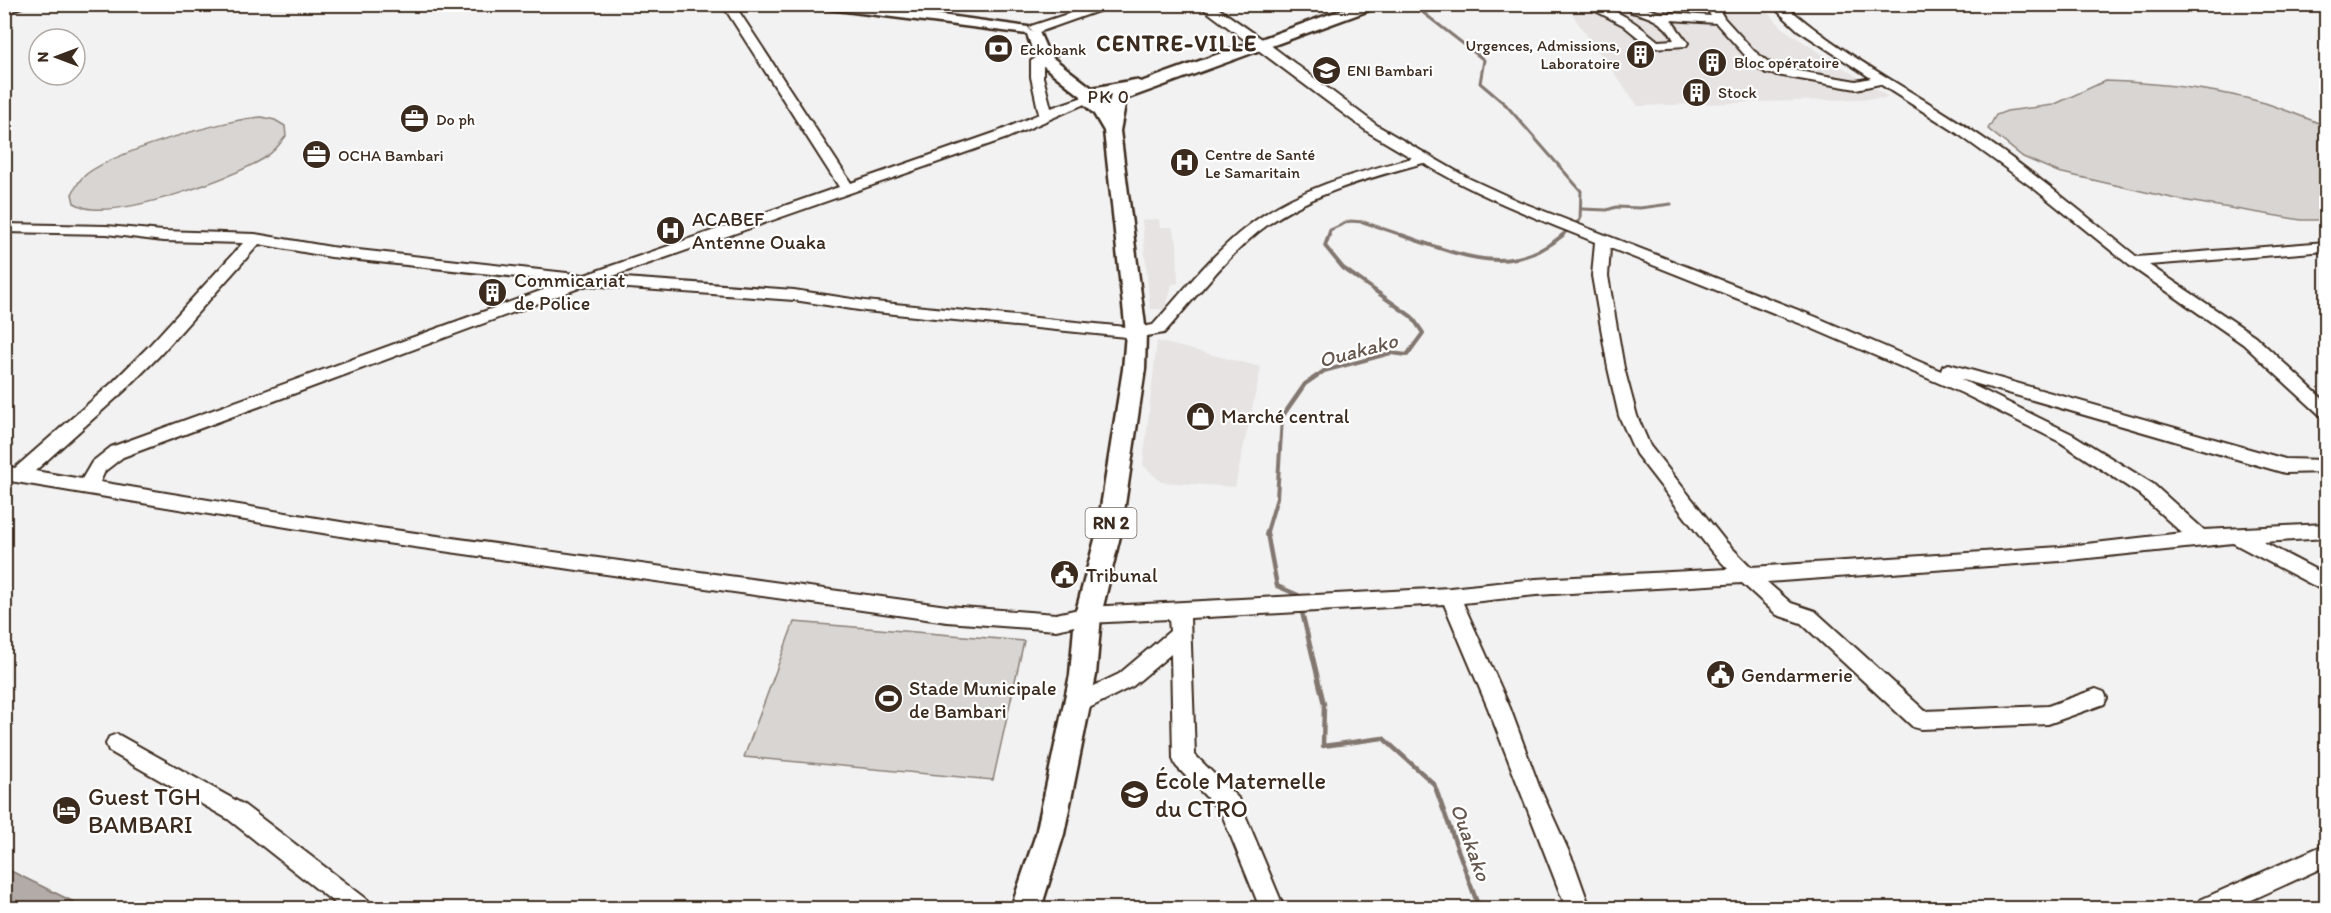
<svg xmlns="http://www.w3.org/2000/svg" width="2331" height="913" viewBox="0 0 2331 913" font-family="Itim,sans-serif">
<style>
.built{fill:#e6e3e2}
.green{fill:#d8d5d2;stroke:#8a8078;stroke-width:1.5}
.water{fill:#b2aba7;stroke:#827770;stroke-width:1.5}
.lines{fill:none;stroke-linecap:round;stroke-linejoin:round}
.stream-far2{stroke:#827770;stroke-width:3}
.stream-far1{stroke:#827770;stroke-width:4}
.stream{stroke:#827770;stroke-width:4.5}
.minor-casing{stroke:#3b2a1e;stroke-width:4}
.major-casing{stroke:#3b2a1e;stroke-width:5}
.minor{fill:#fff;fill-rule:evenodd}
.major{fill:#fff;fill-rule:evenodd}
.labels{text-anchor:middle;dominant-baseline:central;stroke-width:4.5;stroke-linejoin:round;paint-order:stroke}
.far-poi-label{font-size:16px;fill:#3b2a1e;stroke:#fff;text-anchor:start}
.far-neighbourhood-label{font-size:18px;letter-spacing:1.5px;fill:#3b2a1e;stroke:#fff}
.shield{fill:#fff;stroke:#766a62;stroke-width:1.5}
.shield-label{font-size:18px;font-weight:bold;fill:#3b2a1e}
.poi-label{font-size:20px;fill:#3b2a1e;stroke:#fff;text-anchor:start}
.water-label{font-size:21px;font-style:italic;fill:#65574e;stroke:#fff}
.far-district-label{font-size:22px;font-weight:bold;letter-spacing:1.5px;fill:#3b2a1e;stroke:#fff}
.near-poi-label{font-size:24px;fill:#3b2a1e;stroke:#fff;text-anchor:start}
</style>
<rect width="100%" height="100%" fill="#f3f2f2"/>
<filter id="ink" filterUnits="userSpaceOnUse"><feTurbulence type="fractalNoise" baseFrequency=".0167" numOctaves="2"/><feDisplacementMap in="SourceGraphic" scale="12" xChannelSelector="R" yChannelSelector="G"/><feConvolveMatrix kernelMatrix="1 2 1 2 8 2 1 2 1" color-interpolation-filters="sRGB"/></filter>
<g filter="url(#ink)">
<path class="built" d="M1567 5H1760L1785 30 1890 98 1638 106 1580 26Z
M1159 219 1160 227H1172L1177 242 1178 283 1172 284 1166 309H1150L1142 220Z
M1157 341 1261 367 1235 487 1161 482 1143 465Z"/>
<path class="green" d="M2105 81C2159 83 2213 88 2265 103 2286 110 2306 118 2326 126V220H2301L2176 199 2058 172 2023 157 1988 129 1996 115 2007 111 2053 105Z
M262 117 275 120 285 126 286 136C279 145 273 153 263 159 227 180 133 213 92 209 86 209 80 206 74 203L72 194C75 189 78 182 82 178 107 153 225 119 262 117Z
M794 622 1024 641 993 780 744 757Z"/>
<path class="water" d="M4 868H5L86 908H5Z"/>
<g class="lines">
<path class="stream-far2" d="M1412 4 1484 60 1480 83 1506 105 1581 191 1580 220 1561 236
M1582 209 1607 210 1616 207 1640 208 1671 204
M1328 236 1330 230 1350 221 1363 222 1405 236"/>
<path class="stream-far1" d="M1401 235C1459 254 1510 280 1563 235
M1266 535 1277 498 1282 417 1305 384 1324 371 1391 353 1407 355 1423 333 1412 317 1343 268 1325 246 1329 235"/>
<path class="stream" d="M1267 533 1277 586 1298 595 1299 600
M1301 608 1324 704 1323 746 1383 738 1434 784 1479 908"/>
<defs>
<path id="minor" d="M11 4H30L4 14V7Z
M722 4H734L851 183 997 132 1039 114 1031 77V61L1047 51H1055L1057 54 1043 63V77L1051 108 1089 95 1096 99 1007 138 610 277 794 290 865 301 1136 328 1153 325C1183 291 1212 254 1248 226 1295 189 1356 173 1412 158L1368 132 1197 4H1212L1265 41 1378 126 1468 178 1518 201 1816 317 1941 371 1943 366 1949 364 2285 459 2326 460V472L2285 473 1960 379 2072 434 2153 484 2204 530 2326 524V538L2263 542 2326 575V592L2233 543 2060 561 1767 582 1791 603 1815 611 1925 711 2048 706 2096 689 2104 692 2107 698 2104 704 2048 724 1921 729 1913 727 1801 623 1777 615 1742 583 1536 595 1463 603 1510 708 1539 786 1574 863 1590 908H1566L1488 708 1444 604 1190 618 1195 755 1238 798 1284 908H1260L1221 812 1176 766 1173 759 1171 654 1133 686 1085 710 1077 713 1069 710 1066 704 1069 698 1119 674 1170 631 1169 619 1088 623 1056 630 947 622 365 540 4 480V466L15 468 112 383 148 347 243 243 163 241 107 234 4 232V224L107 226 163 231 255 234 331 247 585 275 839 187ZM1423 163C1478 196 1536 218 1595 242L1592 276 1608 368 1619 416 1636 454 1712 552 1728 569 1536 579 1450 588 1088 607 1056 614 947 606 365 526 100 482 105 471 123 457 587 285 794 300 865 311 1136 338 1164 333C1194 299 1223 261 1258 232 1304 195 1366 179 1423 163ZM259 244 331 257 565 282 111 447 92 462 82 479 35 471 124 391 160 355ZM1610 248 1804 325 1962 393 2060 442 2139 494 2182 533 2060 547 1751 567 1726 542 1650 446 1637 416 1624 368 1608 276Z
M1098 4H1118L1039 32 1035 33 1029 29 1031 26Z
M1582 4C1613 4 1635 22 1658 41L1674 40C1665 22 1649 16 1631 12V6L1642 7 1658 12 1711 16 1704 4H1716L1724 18 1754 51 1775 67 1856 81 1871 78 1798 30 1770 4H1784C1838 52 1902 85 1962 124 2024 164 2080 211 2137 257L2326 242V251L2149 265 2255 336 2326 402V417L2320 415 2243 344 2129 265 2036 190 1954 131 1880 84 1856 89 1766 73 1752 63 1716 23 1671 20 1688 43 1686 46 1651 48 1623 25Z
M117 734 244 805 368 900 371 908H341L228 819 109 751 106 744 109 737Z
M2326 844V866L2234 908H2197L2200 900Z"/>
<path id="major" d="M814 4H860L1028 27 1030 31 1039 32 1049 55 1092 88 1135 80 1141 82 1358 4H1380L1378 7 1126 99 1120 131 1146 333 1145 369 1121 532 1101 615 1096 675 1064 834 1041 908H1011L1036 834 1070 675 1075 615 1097 532 1123 369 1126 333 1104 131 1094 114 1082 102 1081 96 1036 60 1027 34 821 8ZM1111 94 1108 108 1098 99Z"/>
</defs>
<use href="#minor" class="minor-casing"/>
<use href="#major" class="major-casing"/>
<use href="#minor" class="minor"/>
<use href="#major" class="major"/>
</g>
</g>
<defs>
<symbol id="bank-disc" viewBox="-11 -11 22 22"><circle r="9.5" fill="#3b2a1e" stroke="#fff"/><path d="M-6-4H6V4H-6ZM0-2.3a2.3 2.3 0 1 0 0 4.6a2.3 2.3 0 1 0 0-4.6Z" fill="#fff"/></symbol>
<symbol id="building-disc" viewBox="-11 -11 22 22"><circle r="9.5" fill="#3b2a1e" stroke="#fff"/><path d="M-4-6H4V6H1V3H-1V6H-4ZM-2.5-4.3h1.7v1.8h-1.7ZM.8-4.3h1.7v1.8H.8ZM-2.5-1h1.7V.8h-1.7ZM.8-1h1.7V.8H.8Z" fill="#fff"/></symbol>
<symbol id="school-disc" viewBox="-11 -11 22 22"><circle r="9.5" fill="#3b2a1e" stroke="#fff"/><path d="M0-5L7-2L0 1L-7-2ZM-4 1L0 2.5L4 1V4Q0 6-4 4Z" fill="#fff"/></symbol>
<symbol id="office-disc" viewBox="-11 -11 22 22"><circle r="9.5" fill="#3b2a1e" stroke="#fff"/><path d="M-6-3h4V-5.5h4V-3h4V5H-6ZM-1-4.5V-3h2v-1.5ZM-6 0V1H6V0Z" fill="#fff"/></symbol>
<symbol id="hospital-disc" viewBox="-11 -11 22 22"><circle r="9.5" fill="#3b2a1e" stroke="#fff"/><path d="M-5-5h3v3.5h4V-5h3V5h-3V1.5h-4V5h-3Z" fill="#fff"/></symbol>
<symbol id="shop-disc" viewBox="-11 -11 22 22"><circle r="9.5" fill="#3b2a1e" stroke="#fff"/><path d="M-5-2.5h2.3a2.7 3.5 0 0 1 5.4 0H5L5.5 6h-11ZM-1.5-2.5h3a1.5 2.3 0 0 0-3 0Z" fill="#fff"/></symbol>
<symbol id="civic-disc" viewBox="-11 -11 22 22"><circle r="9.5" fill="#3b2a1e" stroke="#fff"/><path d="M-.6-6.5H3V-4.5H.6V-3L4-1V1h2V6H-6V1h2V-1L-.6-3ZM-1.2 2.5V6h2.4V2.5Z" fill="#fff"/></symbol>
<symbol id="stadium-disc" viewBox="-11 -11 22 22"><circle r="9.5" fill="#3b2a1e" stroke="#fff"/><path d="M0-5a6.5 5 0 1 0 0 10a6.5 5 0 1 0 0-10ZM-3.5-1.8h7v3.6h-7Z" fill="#fff"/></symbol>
<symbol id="hotel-disc" viewBox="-11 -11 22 22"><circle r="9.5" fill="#3b2a1e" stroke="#fff"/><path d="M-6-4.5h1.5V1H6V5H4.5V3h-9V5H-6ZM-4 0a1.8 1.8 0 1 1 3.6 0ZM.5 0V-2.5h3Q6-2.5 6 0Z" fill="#fff"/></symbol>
</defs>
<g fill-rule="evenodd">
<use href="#bank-disc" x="982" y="32" width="33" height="33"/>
<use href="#building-disc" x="1624" y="38" width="33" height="33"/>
<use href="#building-disc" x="1696" y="46" width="33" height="33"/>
<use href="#school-disc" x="1310" y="54" width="33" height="33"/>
<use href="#building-disc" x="1680" y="76" width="33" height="33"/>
<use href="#office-disc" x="398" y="102" width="33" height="33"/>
<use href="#office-disc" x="300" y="138" width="33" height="33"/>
<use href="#hospital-disc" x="1168" y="146" width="33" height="33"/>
<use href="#hospital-disc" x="654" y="214" width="33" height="33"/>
<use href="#building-disc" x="476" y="276" width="33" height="33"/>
<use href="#shop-disc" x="1184" y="400" width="33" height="33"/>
<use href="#civic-disc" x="1048" y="558" width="33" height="33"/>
<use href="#civic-disc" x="1704" y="658" width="33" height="33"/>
<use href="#stadium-disc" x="872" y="682" width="33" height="33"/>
<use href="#school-disc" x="1118" y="778" width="33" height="33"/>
<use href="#hotel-disc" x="50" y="794" width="33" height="33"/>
</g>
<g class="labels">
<g class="far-poi-label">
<text x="1620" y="45" text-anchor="end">Urgences, Admissions,<tspan x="1620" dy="18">Laboratoire</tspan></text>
<text x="1020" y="49">Eckobank</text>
<text x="1734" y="62">Bloc opératoire</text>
<text x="1347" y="70">ENI Bambari</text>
<text x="1718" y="92">Stock</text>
<text x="436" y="119">Do ph</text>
<text x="1205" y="154">Centre de Santé<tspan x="1205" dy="18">Le Samaritain</tspan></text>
<text x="338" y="155">OCHA Bambari</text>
</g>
<g class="far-neighbourhood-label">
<text x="1109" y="97">PK 0</text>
</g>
<rect class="shield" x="1085.5" y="508" width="51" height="30" rx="4.5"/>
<g class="shield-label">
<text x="1111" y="523">RN 2</text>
</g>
<g class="poi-label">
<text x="692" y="219">ACABEF<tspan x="692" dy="23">Antenne Ouaka</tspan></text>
<text x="514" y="280">Commicariat<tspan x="514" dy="23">de Police</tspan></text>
<text x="1221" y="416">Marché central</text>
<text x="1086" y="575">Tribunal</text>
<text x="1741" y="675">Gendarmerie</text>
<text x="909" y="688">Stade Municipale<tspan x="909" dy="23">de Bambari</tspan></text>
</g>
<g class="water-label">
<text transform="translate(1358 350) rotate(-15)">Ouakako</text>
<text transform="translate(1471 842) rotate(70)">Ouakako</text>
</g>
<g class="far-district-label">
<text x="1177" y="43">CENTRE-VILLE</text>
</g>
<g class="near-poi-label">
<text x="1155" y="780">École Maternelle<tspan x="1155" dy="28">du CTRO</tspan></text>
<text x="88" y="796">Guest TGH<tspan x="88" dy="28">BAMBARI</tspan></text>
</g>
</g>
<rect width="2331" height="913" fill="none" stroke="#fff" stroke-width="24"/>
<rect x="12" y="12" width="2307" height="889" fill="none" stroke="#3b2a1e" stroke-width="2" filter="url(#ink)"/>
<g transform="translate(57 57) rotate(270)"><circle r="28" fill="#ffffff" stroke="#b1aaa5" stroke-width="1.5"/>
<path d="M0-4.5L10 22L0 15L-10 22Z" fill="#3b2a1e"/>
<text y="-9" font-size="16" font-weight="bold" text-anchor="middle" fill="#3b2a1e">N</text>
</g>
</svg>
